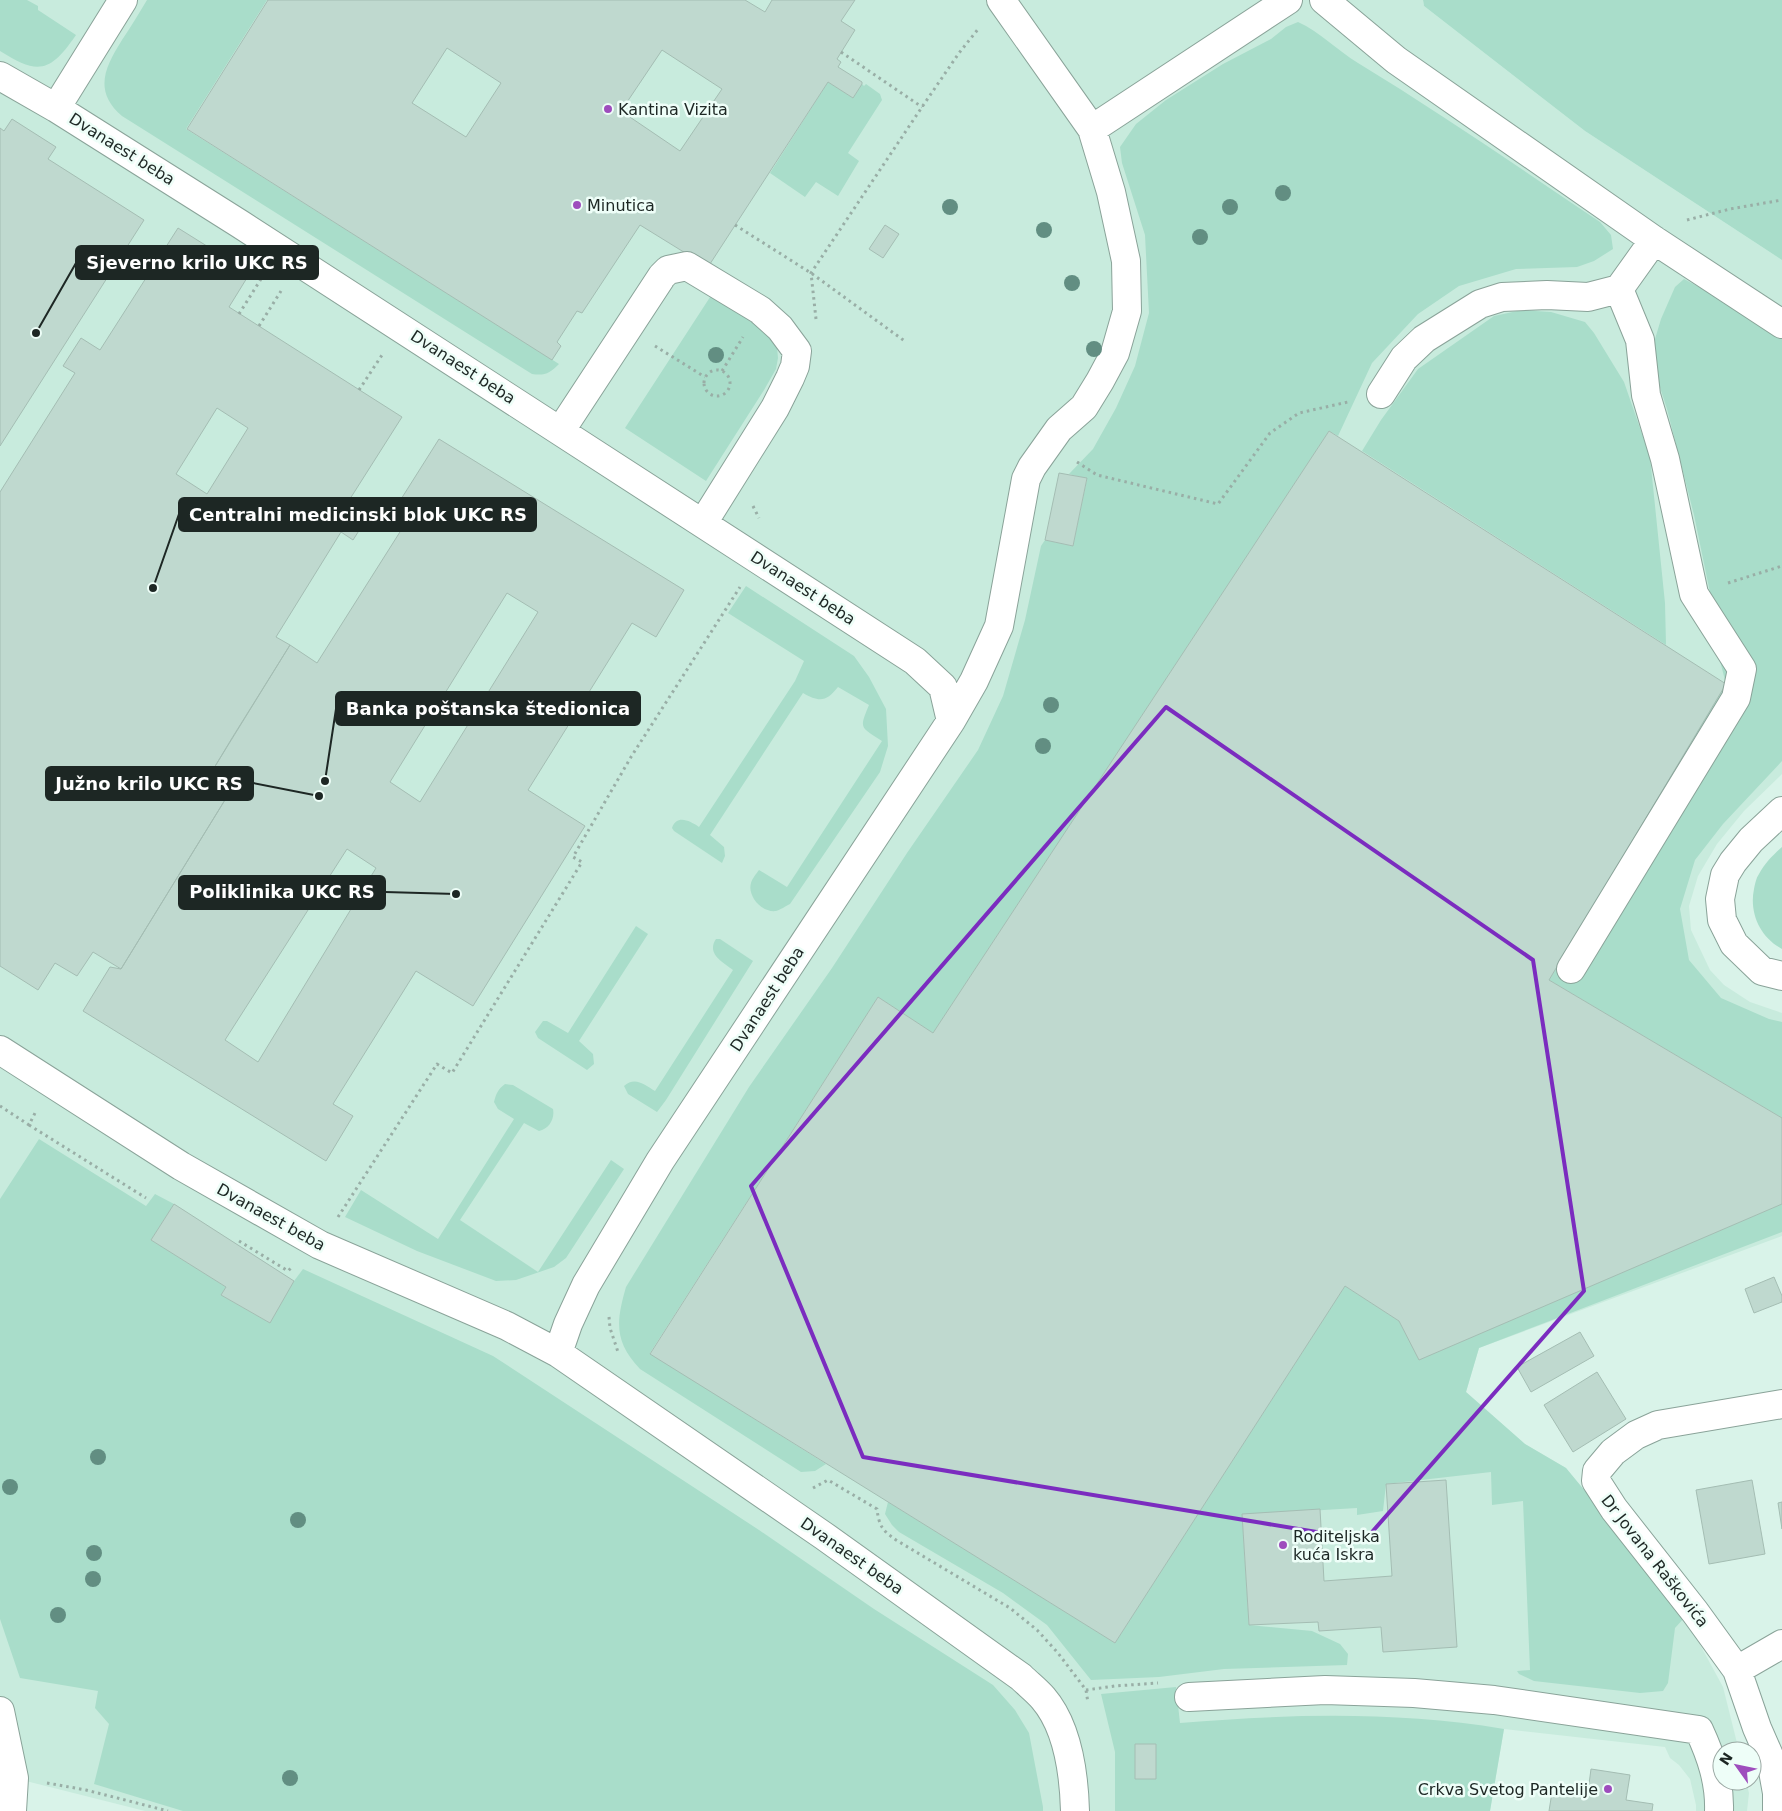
<svg xmlns="http://www.w3.org/2000/svg" width="1782" height="1811" viewBox="0 0 1782 1811" font-family="'DejaVu Sans',sans-serif">
<style>
.built{fill:#c8ebdd}
.green{fill:#a9ddca}
.building{fill:#bfd9cf;stroke:#a4bdb3;fill-rule:evenodd}
.lines{fill:none;stroke-linecap:round;stroke-linejoin:round}
.minor-casing{stroke:#8aa399;stroke-width:30}
.path{stroke:#99aea6;stroke-width:3;stroke-dasharray:2.5 4;stroke-linecap:butt}
.minor{stroke:#fff;stroke-width:28}
.tree{fill:#628e82}
.marked{fill:none;stroke:#7b2cbf;stroke-width:4;stroke-linejoin:round}
.poi-dot{fill:#9e4dbd;stroke:#eefef8;stroke-width:2}
.labels{text-anchor:middle;dominant-baseline:central;stroke-width:5;stroke-linejoin:round;paint-order:stroke}
.poi-label{font-size:16px;fill:#1d2724;stroke:#eefef8;text-anchor:start}
.street-label{font-size:16px;fill:#1d2724;stroke:#eefef8}
.leader{fill:none;stroke:#1d2724;stroke-width:2}
.callout-dot{fill:#1d2724;stroke:#eefef8;stroke-width:2}
.callout{fill:#1d2724;stroke:#1d2724;stroke-width:2}
.callout-label{font-size:18px;text-anchor:middle;font-weight:bold;fill:#fff}
</style>
<rect width="100%" height="100%" fill="#d9f3e9"/>
<path class="built" d="M0 0H1423L1424 6 1585 131 1782 260V774L1744 811 1717 844 1698 876 1689 906 1691 930 1710 970 1724 985 1750 1002 1782 1013V1236L1479 1348 1466 1392 1525 1444 1566 1468 1685 1617 1723 1687 1739 1751H1722V1781H1746L1749 1793 1747 1811H1696V1805L1690 1779 1679 1765 1670 1758 1665 1747 1504 1729 1490 1811H145L14 1778 0 1776Z"/>
<path class="green" d="M0 0H27L38 6V10L76 35C50 73 38 75 0 51Z
M147 0H267L186 129 559 364C550 373 545 376 532 374L122 116C93 91 105 67 122 40 131 27 139 13 147 0Z
M1423 0H1782V260L1585 131 1424 6Z
M1298 22C1320 32 1337 50 1358 63 1440 113 1520 168 1600 222L1611 235 1613 249 1594 261 1577 267 1516 269 1459 286 1418 314 1372 363 1338 436 1329 431 933 1033 878 997 650 1353 826 1464 815 1471 801 1472 640 1369C614 1341 616 1322 626 1287L749 1087 832 968 907 853 978 750 1003 696 1025 620 1041 546 1045 540 1073 546 1087 479 1069 474 1093 449 1116 408 1135 366 1149 313 1145 235 1122 163 1120 147 1136 124 1166 100 1223 64 1271 39 1286 27Z
M828 82 853 98 862 84 864 86 866 84 880 94 882 100 848 153 859 161 838 196 816 182 805 197 770 173Z
M1684 279 1736 307 1782 336V761L1723 824 1695 860 1680 909 1689 960 1721 998 1769 1019 1782 1022V1118L1549 980 1726 684 1719 657 1713 607 1694 515 1667 409 1655 372 1652 349 1661 319 1675 287Z
M714 291 765 324 777 347 778 358 776 369 764 390 706 481 625 428Z
M1522 310 1551 312 1585 322 1594 333 1624 382 1650 457 1665 603 1666 645 1362 451 1381 420 1418 369 1494 316Z
M746 586 854 656 869 677 886 709 888 746 880 772 790 904C786 906 780 910 776 911 762 913 747 896 751 883 752 879 756 874 759 870L787 887 882 741C860 727 859 729 869 705L838 687C827 701 820 703 803 693L710 835 724 847 725 856 722 863 674 831 672 828C677 814 690 821 699 827L795 681 804 661 728 613Z
M1782 847V949C1760 937 1749 913 1754 889 1755 884 1756 878 1759 874 1765 863 1773 855 1782 847Z
M636 926 648 934 579 1041 593 1054 594 1064 587 1070 538 1038 535 1032 543 1021H547L568 1033Z
M716 939H720L753 961 666 1100 657 1112 628 1094 624 1086C635 1076 645 1085 655 1091L733 970C723 962 706 954 716 939Z
M505 1084 513 1085 553 1109C555 1119 549 1129 539 1131L524 1123 460 1220 538 1272 611 1160 624 1169 566 1258 554 1267 516 1280 496 1281 417 1251 345 1217 361 1190 438 1239 514 1119 498 1109 494 1102C496 1094 498 1089 505 1084Z
M39 1139 146 1206 155 1194 174 1204 151 1240 226 1287 221 1295 270 1323 294 1281 303 1269 493 1356 759 1530 874 1609 993 1685 1015 1710 1029 1733 1043 1807V1811H183L94 1784 109 1724 95 1708 98 1691 20 1678 0 1619V1199Z
M1782 1204V1232L1479 1348 1466 1392 1525 1444 1566 1468 1644 1562 1685 1617 1675 1628 1668 1683 1663 1691 1640 1693 1534 1681 1519 1674 1517 1671 1530 1670 1523 1501 1492 1505 1491 1472 1386 1484 1383 1511 1357 1515V1508L1242 1515 1249 1625 1312 1631 1340 1644 1348 1654 1347 1665 1224 1669 1159 1677 1091 1680 1047 1625 1003 1593 899 1532 892 1525 885 1514 888 1502 1115 1643 1345 1286 1399 1321 1419 1359Z
M1176 1687 1180 1723C1290 1714 1395 1711 1504 1729L1490 1811H1115V1752L1101 1694Z"/>
<path class="building" d="M268 0H745L765 12 772 0H855L841 21 855 30 837 59 841 62 838 67 862 82V84L853 98 828 82 708 267 640 225 582 313 577 311 557 342 561 346 552 360 187 129ZM447 48 501 83 466 137 412 103ZM662 50 722 89 680 151 621 111Z
M12 119 56 147 48 159 144 220 0 446V128L4 131Z
M885 225 899 234 883 258 869 249Z
M178 228 250 273 229 307 402 417 348 502 369 515 353 540 341 532 276 637 290 645 214 768 236 782 121 969 93 952 77 976 55 963 38 990 0 966V492L75 373 63 366 81 338 100 350ZM217 408 248 428 207 494 176 474Z
M1329 431 1726 684 1549 980 1782 1118V1204L1419 1360 1399 1321 1345 1286 1115 1643 650 1354 878 997 933 1033Z
M439 439 684 590 656 637 632 623 528 790 585 826 473 1006 416 971 333 1104 353 1116 326 1161 83 1011 110 967 121 969 236 782 214 768 232 738 290 645 317 663 405 524 391 515ZM507 593 538 612 420 802 390 782ZM347 849 376 868 258 1062 225 1040Z
M1059 473 1087 478 1073 546 1045 540Z
M174 1204 294 1281 270 1323 221 1295 226 1287 151 1240Z
M1774 1277 1782 1296V1302L1754 1313 1745 1289Z
M1580 1332 1594 1356 1531 1392 1517 1367Z
M1597 1372 1626 1419 1573 1452 1544 1405Z
M1446 1480 1457 1647 1383 1652 1381 1627 1319 1631 1318 1622 1249 1625 1242 1514 1320 1509 1324 1581 1392 1576 1386 1484Z
M1752 1480 1765 1554 1709 1564 1696 1490Z
M1782 1502V1529L1778 1503Z
M1135 1744H1156V1779H1135Z
M1591 1769 1630 1775 1626 1800 1653 1804 1652 1811H1549L1553 1786 1588 1792Z"/>
<g class="lines">
<defs>
<path id="minor" d="M1001 0 1092 129
M1324 0 1396 60 1654 240 1782 324
M0 76 56 108 240 224 915 661 943 687 951 721 660 1161 586 1285 568 1324 558 1353 824 1536 1021 1677C1028 1684 1036 1690 1043 1698 1068 1727 1074 1775 1075 1811
M56 108 123 0
M1381 394 1404 358 1424 339 1480 304 1502 297 1547 295 1588 297 1619 289
M561 430 662 276 668 270 687 266 760 310 780 328 797 351 795 366 790 378 775 408 703 523
M951 721 974 681 999 626 1026 479 1032 467 1059 429 1084 407 1100 381 1115 353 1127 311 1126 261 1111 192 1092 129 1288 0
M1782 811 1751 840 1733 862 1725 875 1720 899 1722 920 1734 944 1762 971 1782 976
M1571 969 1736 698 1742 669 1694 594 1665 459 1646 395 1640 340 1619 289 1654 240
M0 1050 181 1166 320 1245 507 1326 558 1353
M1737 1670 1782 1644
M1189 1697 1325 1690 1414 1693 1494 1700 1699 1730C1711 1756 1720 1782 1719 1811
M0 1711 14 1778 12 1811
M1777 1811V1793L1771 1760 1757 1728 1737 1670 1695 1612 1614 1509 1596 1481 1597 1471 1613 1452 1636 1435 1658 1425 1782 1404"/>
</defs>
<use href="#minor" class="minor-casing"/>
<path class="path" d="M841 52 922 107
M1687 220 1730 209 1782 200
M735 225 811 273 906 342
M239 314 261 279
M816 319 811 273 922 107 959 53 979 28
M259 326 281 291
M655 346 705 377
M704 383a13 13 0 1 1 26 0a13 13 0 1 1-26 0Z
M722 371 743 337
M359 390 382 355
M1077 462 1097 475 1218 504 1270 433 1299 413 1348 402
M753 506 759 518
M1728 583 1782 566
M0 1106 29 1125 35 1113
M29 1125 146 1198
M338 1217 437 1064 452 1073 582 862 573 857 631 757 740 587
M239 1241 288 1271 291 1268
M609 1317 610 1328 618 1352
M813 1488 828 1480 877 1509C879 1526 882 1530 896 1540L1010 1608 1037 1630 1058 1653 1086 1690 1088 1703
M1086 1690 1115 1686 1158 1683
M47 1783 86 1790 168 1811"/>
<use href="#minor" class="minor"/>
</g>
<g class="tree">
<circle cx="1283" cy="193" r="8"/>
<circle cx="950" cy="207" r="8"/>
<circle cx="1230" cy="207" r="8"/>
<circle cx="1044" cy="230" r="8"/>
<circle cx="1200" cy="237" r="8"/>
<circle cx="1072" cy="283" r="8"/>
<circle cx="1094" cy="349" r="8"/>
<circle cx="716" cy="355" r="8"/>
<circle cx="1051" cy="705" r="8"/>
<circle cx="1043" cy="746" r="8"/>
<circle cx="98" cy="1457" r="8"/>
<circle cx="10" cy="1487" r="8"/>
<circle cx="298" cy="1520" r="8"/>
<circle cx="94" cy="1553" r="8"/>
<circle cx="93" cy="1579" r="8"/>
<circle cx="58" cy="1615" r="8"/>
<circle cx="290" cy="1778" r="8"/>
</g>
<path class="marked" d="M1166 707 1533 960 1584 1291 1365 1540 863 1457 751 1186Z"/>
<g class="poi-dot">
<circle cx="608" cy="109" r="5"/>
<circle cx="577" cy="205" r="5"/>
<circle cx="1283" cy="1545" r="5"/>
<circle cx="1608" cy="1789" r="5"/>
</g>
<g class="labels">
<g class="poi-label">
<text x="618" y="109">Kantina Vizita</text>
<text x="587" y="205">Minutica</text>
<text x="1293" y="1536">Roditeljska<tspan x="1293" dy="18">kuća Iskra</tspan></text>
<text x="1598" y="1789" text-anchor="end">Crkva Svetog Pantelije</text>
</g>
<g class="street-label">
<text transform="translate(122 149) rotate(32)">Dvanaest beba</text>
<text transform="translate(463 367) rotate(33)">Dvanaest beba</text>
<text transform="translate(803 588) rotate(33)">Dvanaest beba</text>
<text transform="translate(767 999) rotate(-57)">Dvanaest beba</text>
<text transform="translate(271 1217) rotate(29)">Dvanaest beba</text>
<text transform="translate(852 1556) rotate(35)">Dvanaest beba</text>
<text transform="translate(1655 1561) rotate(52)">Dr Jovana Raškovića</text>
</g>
</g>
<path class="leader" d="M36 333L76 263M153 588L179 514M325 781L336 709M319 796L253 783M456 894L385 892"/>
<g class="callout-dot">
<circle cx="36" cy="333" r="5"/>
<circle cx="153" cy="588" r="5"/>
<circle cx="325" cy="781" r="5"/>
<circle cx="319" cy="796" r="5"/>
<circle cx="456" cy="894" r="5"/>
</g>
<g class="callout">
<rect x="76" y="246" width="242" height="33" rx="5"/>
<rect x="179" y="498" width="357" height="33" rx="5"/>
<rect x="336" y="692" width="304" height="33" rx="5"/>
<rect x="46" y="767" width="207" height="33" rx="5"/>
<rect x="179" y="876" width="206" height="33" rx="5"/>
</g>
<g class="callout-label">
<text x="197" y="269">Sjeverno krilo UKC RS</text>
<text x="358" y="521">Centralni medicinski blok UKC RS</text>
<text x="488" y="715">Banka poštanska štedionica</text>
<text x="149" y="790">Južno krilo UKC RS</text>
<text x="282" y="898">Poliklinika UKC RS</text>
</g>
<g transform="translate(1737 1766) rotate(303)"><circle r="24" fill="#eefef8" stroke="#9aa8a3"/>
<path d="M0-4L9 19L0 12L-9 19Z" fill="#9e4dbd"/>
<text y="-8" font-size="14" font-weight="bold" text-anchor="middle" fill="#1d2724">N</text>
</g>
</svg>
